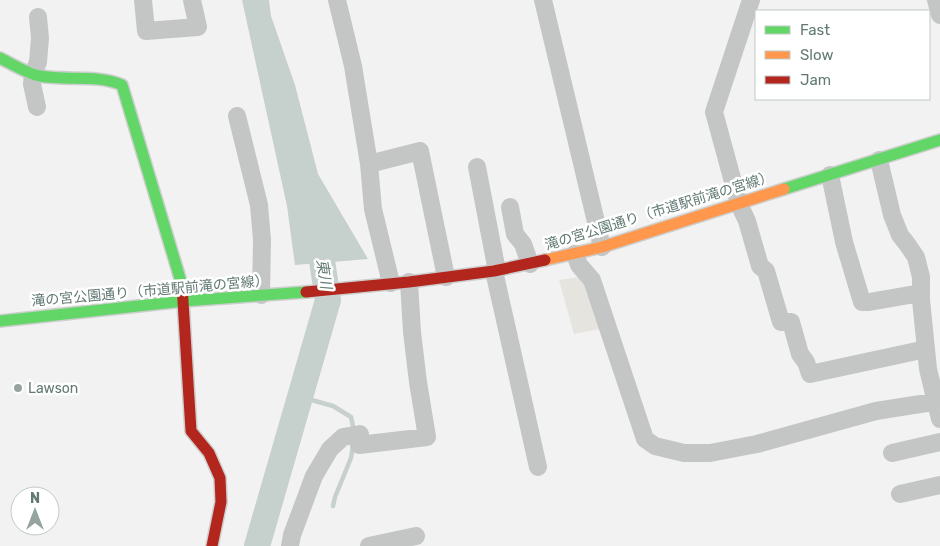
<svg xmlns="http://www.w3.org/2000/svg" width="940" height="546" viewBox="0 0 940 546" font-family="Rubik,'Noto Sans JP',sans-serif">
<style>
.green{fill:#e5e4df}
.water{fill:#c6d0cc}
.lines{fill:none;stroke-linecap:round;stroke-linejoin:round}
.stream{stroke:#c6d0cc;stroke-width:4.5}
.river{stroke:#c6d0cc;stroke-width:26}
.fast-casing{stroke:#cdcfce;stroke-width:14}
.slow-casing{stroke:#cdcfce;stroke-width:14}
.jam-casing{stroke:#cdcfce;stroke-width:14}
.street{stroke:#c3c6c5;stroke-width:18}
.fast{stroke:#63d668;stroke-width:11}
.slow{stroke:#ff974d;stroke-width:11}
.jam{stroke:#b3261e;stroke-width:11}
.poi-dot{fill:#95a4a0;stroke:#fff;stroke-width:2}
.labels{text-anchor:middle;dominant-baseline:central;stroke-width:5;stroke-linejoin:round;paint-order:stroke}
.street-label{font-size:14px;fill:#627a74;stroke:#fff}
.poi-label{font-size:14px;fill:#627a74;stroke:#fff;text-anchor:start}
.water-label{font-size:15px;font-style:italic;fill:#627c71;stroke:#fff}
</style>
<rect width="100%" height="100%" fill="#f3f2f2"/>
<path class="green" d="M580 277 589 292 600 329 574 334 559 280Z"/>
<path class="water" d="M242 0H269L271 16 295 85 318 174 368 259 295 265 287 206Z"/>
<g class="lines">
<path class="stream" d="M301 397 333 406 351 417 354 431
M333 506 335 497 351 458 353 446"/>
<path class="river" d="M257 546 328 300 317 228"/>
<defs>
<path id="fast" d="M0 58C10 63 30 75 40 76 67 81 96 74 122 85L182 285
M784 189 940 140
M0 321 184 301 306 292"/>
<path id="slow" d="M545 260 602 247 784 189"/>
<path id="jam" d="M182 285 191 431 209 453 220 478 221 502 212 546
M306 292 409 282 494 271 545 260"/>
</defs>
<use href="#fast" class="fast-casing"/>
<use href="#slow" class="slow-casing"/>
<use href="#jam" class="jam-casing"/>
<path class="street" d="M143 0 146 31 198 27 192 0
M337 0 353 66 369 164 373 209 391 283
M543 0 602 247
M751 0 714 112 739 204 747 221 760 266 766 271 781 322H791L800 354 806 362 810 374 926 349
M936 0 940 15
M37 107 32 84 33 74 38 62 40 38 38 17
M237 116 259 205 262 240 261 295
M879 160 892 215 900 235 907 244 916 257 921 277V300L928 369 940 419
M369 164 420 151 446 277
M477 167 497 271
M830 175 844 242 862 302H869L921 293
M510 207 515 234 523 244 530 264
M575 254 579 265 592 280 645 439 655 446 684 453H710L757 444 876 411 940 401
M494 271 538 467
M892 453 940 442
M900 494 940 485
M290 546 292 535 314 476 330 449 343 437 360 434 359 445 427 437 418 382 412 332 409 282
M369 546 416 536"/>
<use href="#fast" class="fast"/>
<use href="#slow" class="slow"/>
<use href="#jam" class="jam"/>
</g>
<circle class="poi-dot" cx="18" cy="388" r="5"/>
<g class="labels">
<g class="street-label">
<text transform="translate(659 211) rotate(-17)">滝の宮公園通り（市道駅前滝の宮線）</text>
<text transform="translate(150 291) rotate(-5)">滝の宮公園通り（市道駅前滝の宮線）</text>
</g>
<g class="poi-label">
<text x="28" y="388">Lawson</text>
</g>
<g class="water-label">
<text transform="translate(324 274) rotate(81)">東川</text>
</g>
</g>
<rect x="755" y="10" width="175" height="90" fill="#ffffff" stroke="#c0cac7"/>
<rect x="765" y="26" width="25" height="8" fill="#63d668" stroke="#c0cac7"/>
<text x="800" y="35" font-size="15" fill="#627a74">Fast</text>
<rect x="765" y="51" width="25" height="8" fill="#ff974d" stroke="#c0cac7"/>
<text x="800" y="60" font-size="15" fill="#627a74">Slow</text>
<rect x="765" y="76" width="25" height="8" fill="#b3261e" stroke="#c0cac7"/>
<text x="800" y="85" font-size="15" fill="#627a74">Jam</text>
<g transform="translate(35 511)"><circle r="24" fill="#ffffff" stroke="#c0cac7"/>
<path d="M0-4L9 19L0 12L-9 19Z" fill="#95a4a0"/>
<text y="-8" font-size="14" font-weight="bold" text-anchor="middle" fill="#627a74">N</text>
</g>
</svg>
